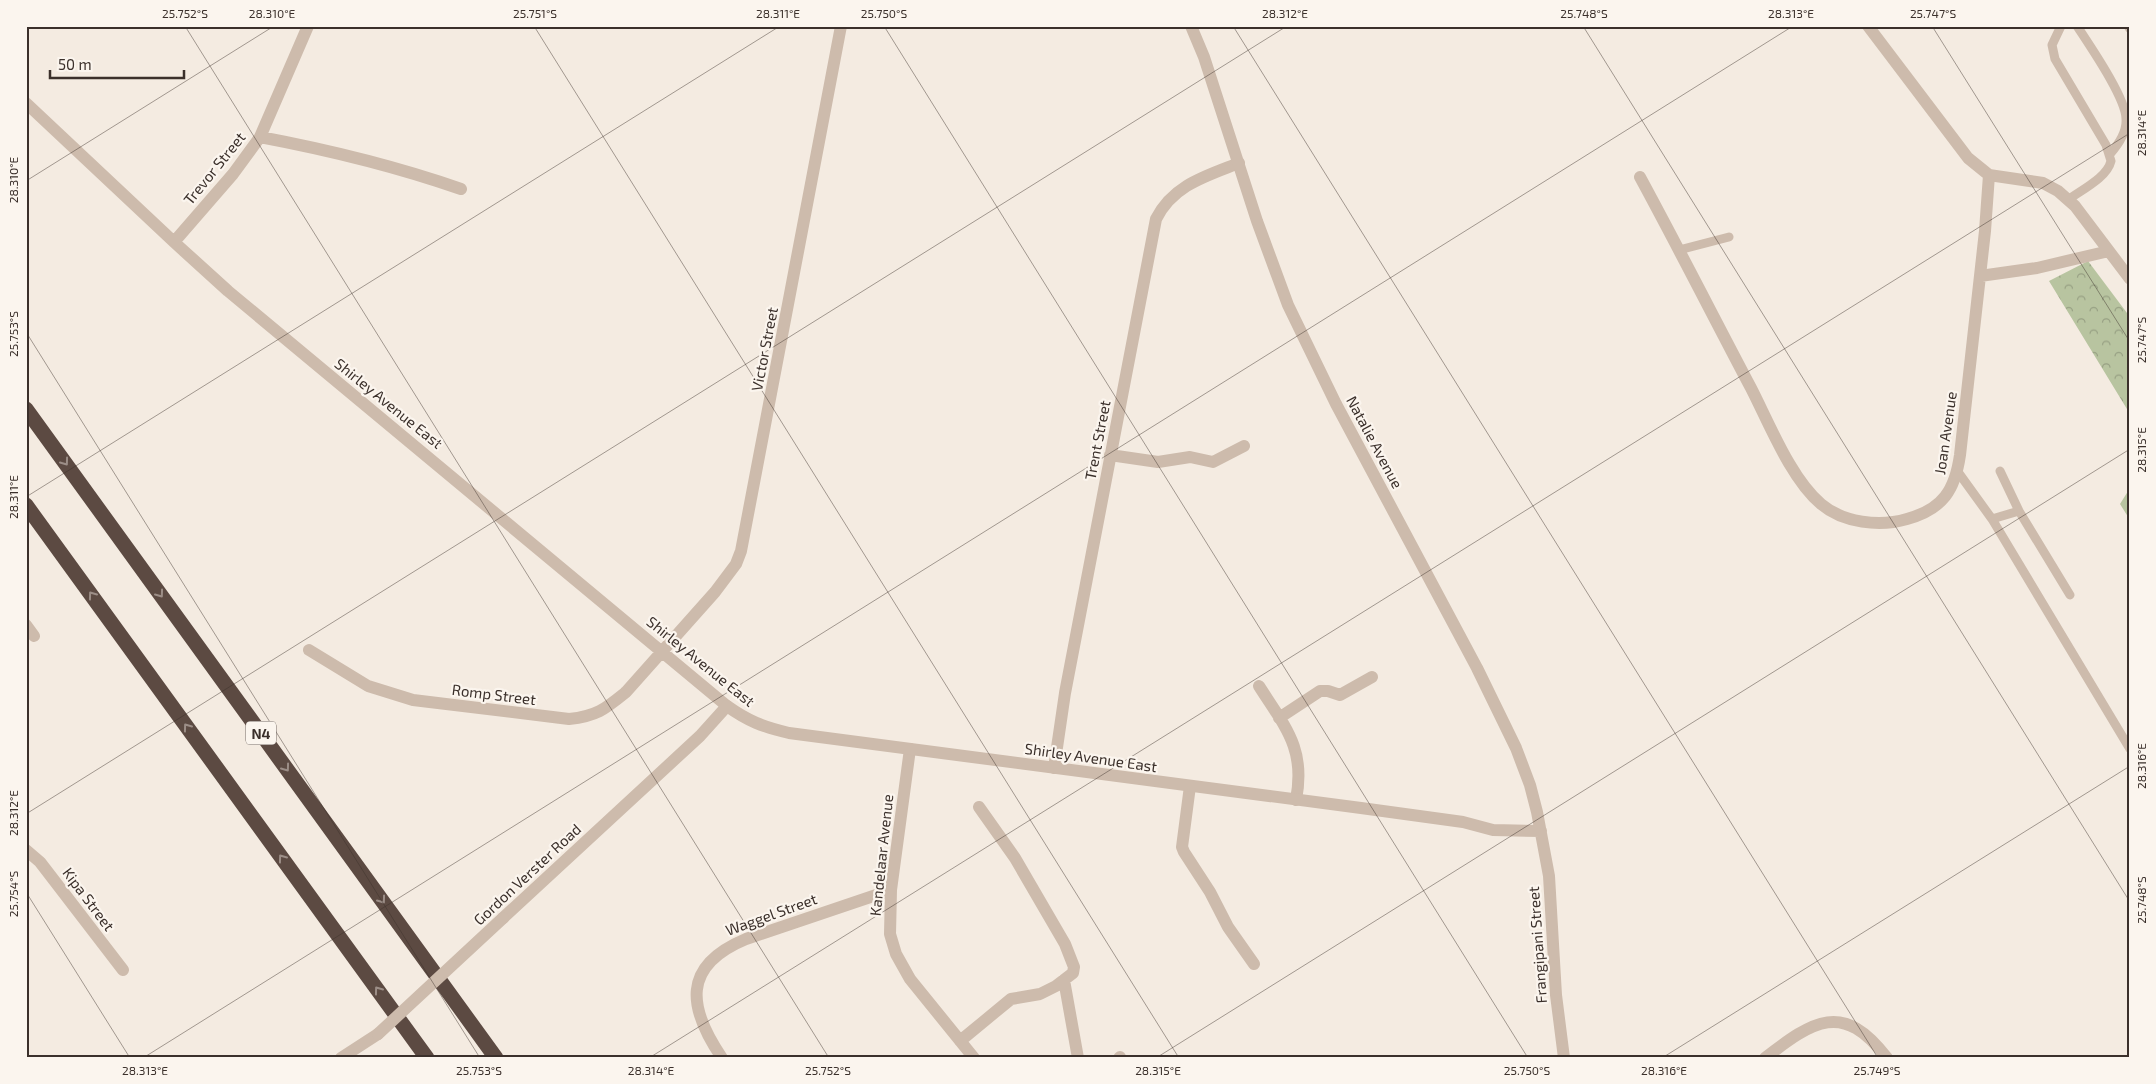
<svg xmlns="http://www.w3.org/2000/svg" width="2156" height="1084" viewBox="0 0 2156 1084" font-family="'Exo 2',sans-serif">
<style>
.forest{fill:url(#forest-crowns)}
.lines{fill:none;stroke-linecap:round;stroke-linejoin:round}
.service{stroke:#cdbbac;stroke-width:9}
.minor{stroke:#cdbbac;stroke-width:12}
.tertiary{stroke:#cdbbac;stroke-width:12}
.motorway{stroke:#5c4a42;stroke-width:15}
.tertiary-bridge{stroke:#cdbbac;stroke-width:12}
.oneway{stroke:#9c8e87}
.ticks{fill:none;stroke:#3b302b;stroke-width:1;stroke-opacity:0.45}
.labels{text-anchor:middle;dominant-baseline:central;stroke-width:4.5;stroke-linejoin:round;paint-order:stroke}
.shield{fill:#fbf5ee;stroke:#756b66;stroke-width:1}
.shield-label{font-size:14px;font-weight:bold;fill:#3b302b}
.street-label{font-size:15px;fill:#3b302b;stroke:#fbf5ee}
.neatline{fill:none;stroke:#3b302b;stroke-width:2}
.ticks-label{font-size:12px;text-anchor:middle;fill:#3b302b}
</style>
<defs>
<pattern id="forest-crowns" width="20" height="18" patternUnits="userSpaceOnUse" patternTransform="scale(1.25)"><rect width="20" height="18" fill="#b8c4a0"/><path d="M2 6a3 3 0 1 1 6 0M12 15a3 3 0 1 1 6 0" fill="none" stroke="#97a083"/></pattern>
</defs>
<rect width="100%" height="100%" fill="#f4ebe1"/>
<path class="forest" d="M2088 261 2130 317V414L2049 281Z
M2130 488V520L2120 504Z"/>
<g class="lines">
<path class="service" d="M2061 26 2052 45 2055 59 2106 145 2111 161C2107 178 2081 190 2068 200
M2077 26C2090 46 2126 98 2126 119 2127 132 2118 145 2110 154
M2128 26 2130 29
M1679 250 1729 237
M2000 471 2019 511
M1958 472 1992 519 2130 749
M1992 519 2019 511 2070 595"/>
<path class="minor" d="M1868 26 1968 158 1989 175 2043 183 2058 191 2075 206 2130 279
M26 103 174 242 228 291 727 706
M260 137C329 150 395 166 461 189
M1640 177C1678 247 1714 318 1751 388 1769 423 1791 479 1821 504 1843 523 1880 527 1907 519 1943 509 1955 490 1960 455L1985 231 1989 175
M174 242 233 174 260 137 308 26
M1980 276 2037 268 2109 251
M1110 455 1158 462 1190 457 1213 462 1244 446
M26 625 34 636
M309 650 368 686 413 700 569 719C597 716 605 709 626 692L715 592 736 564 741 551 841 26
M1259 686C1285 727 1306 748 1296 800
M1279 718 1320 691H1328L1340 695 1372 677
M910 749 891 890 890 934 896 954 910 979 974 1058
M1054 768 1065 693 1156 219C1173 185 1206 176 1239 163
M1190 786 1182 847 1184 852 1210 892 1228 927 1254 964
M26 850 40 862 123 970
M1064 980 1078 1058
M960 1041 1011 999 1040 994 1056 986 1073 973 1074 967 1065 944 1015 858 979 807
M722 1058C688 1008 681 966 746 939L891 890
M1119 1058 1120 1057
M1765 1058C1813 1021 1843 1000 1887 1058"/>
<path class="tertiary" d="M1191 26 1204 57 1257 221 1288 305 1336 404 1477 668 1516 748 1530 785 1537 812 1549 876 1556 995 1564 1058
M503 918 700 736 727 706C748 721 763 727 789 733L1361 808 1463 822 1493 830 1541 831
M341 1058 378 1034"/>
<path class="motorway" d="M26 409 496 1058
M26 505 427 1058"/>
<path class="tertiary-bridge" d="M378 1034 503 918"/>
</g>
<defs><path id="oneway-chevron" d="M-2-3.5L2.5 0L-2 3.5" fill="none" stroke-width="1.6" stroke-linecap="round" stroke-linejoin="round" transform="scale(1.25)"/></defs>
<g class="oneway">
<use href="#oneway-chevron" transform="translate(65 462) rotate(54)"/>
<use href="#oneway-chevron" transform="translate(160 594) rotate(54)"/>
<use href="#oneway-chevron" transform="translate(92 595) rotate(-126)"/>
<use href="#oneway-chevron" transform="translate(187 727) rotate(-126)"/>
<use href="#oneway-chevron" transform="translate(286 768) rotate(54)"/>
<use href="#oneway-chevron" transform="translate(282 858) rotate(-126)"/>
<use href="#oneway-chevron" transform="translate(382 900) rotate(54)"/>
<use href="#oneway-chevron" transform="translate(378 990) rotate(-126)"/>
</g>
<path class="ticks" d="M185 26 829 1058M534 26 1179 1058M884 26 1528 1058M1233 26 1878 1058M1583 26 2130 902M1932 26 2130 342M26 181 274 26M26 332 480 1058M26 497 780 26M26 814 1287 26M26 892 130 1058M143 1058 1793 26M649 1058 2130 133M1156 1058 2130 449M1662 1058 2130 766"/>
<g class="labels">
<rect class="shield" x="246" y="721.5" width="30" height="23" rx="4"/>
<g class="shield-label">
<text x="261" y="733">N4</text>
</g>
<g class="street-label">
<text transform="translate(214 168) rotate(-51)">Trevor Street</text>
<text transform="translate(764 349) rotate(-79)">Victor Street</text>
<text transform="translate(389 403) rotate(39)">Shirley Avenue East</text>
<text transform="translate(1945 433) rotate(-82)">Joan Avenue</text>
<text transform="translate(1097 440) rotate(-79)">Trent Street</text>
<text transform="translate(1375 442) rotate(62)">Natalie Avenue</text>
<text transform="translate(701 661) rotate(39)">Shirley Avenue East</text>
<text transform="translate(494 694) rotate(7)">Romp Street</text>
<text transform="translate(1091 757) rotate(8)">Shirley Avenue East</text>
<text transform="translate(881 855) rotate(-84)">Kandelaar Avenue</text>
<text transform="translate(527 874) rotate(-43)">Gordon Verster Road</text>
<text transform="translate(89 899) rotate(53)">Kipa Street</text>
<text transform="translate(771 914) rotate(-20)">Waggel Street</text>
<text transform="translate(1537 945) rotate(-94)">Frangipani Street</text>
</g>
</g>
<rect width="2156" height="1084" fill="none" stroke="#fbf5ee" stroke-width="55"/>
<path d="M50 70v8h134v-8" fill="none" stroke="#3b302b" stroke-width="2.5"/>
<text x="58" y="70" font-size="15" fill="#3b302b" stroke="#fbf5ee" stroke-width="4" paint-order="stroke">50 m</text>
<rect x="28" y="28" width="2100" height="1028" class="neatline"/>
<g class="ticks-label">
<text x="185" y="18">25.752°S</text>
<text x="272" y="18">28.310°E</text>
<text x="535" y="18">25.751°S</text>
<text x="778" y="18">28.311°E</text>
<text x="884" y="18">25.750°S</text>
<text x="1285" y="18">28.312°E</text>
<text x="1584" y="18">25.748°S</text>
<text x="1791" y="18">28.313°E</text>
<text x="1933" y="18">25.747°S</text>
<text transform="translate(2142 133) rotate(-90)" y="4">28.314°E</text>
<text transform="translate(14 180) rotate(-90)" y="4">28.310°E</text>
<text transform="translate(14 334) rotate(-90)" y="4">25.753°S</text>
<text transform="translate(2142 340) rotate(-90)" y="4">25.747°S</text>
<text transform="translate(2142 450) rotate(-90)" y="4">28.315°E</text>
<text transform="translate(14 497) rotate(-90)" y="4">28.311°E</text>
<text transform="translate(2142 766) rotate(-90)" y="4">28.316°E</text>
<text transform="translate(14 813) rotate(-90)" y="4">28.312°E</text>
<text transform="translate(14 894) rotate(-90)" y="4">25.754°S</text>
<text transform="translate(2142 900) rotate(-90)" y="4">25.748°S</text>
<text x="145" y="1075">28.313°E</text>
<text x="479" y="1075">25.753°S</text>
<text x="651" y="1075">28.314°E</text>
<text x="828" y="1075">25.752°S</text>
<text x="1158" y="1075">28.315°E</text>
<text x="1527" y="1075">25.750°S</text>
<text x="1664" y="1075">28.316°E</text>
<text x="1877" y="1075">25.749°S</text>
</g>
</svg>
